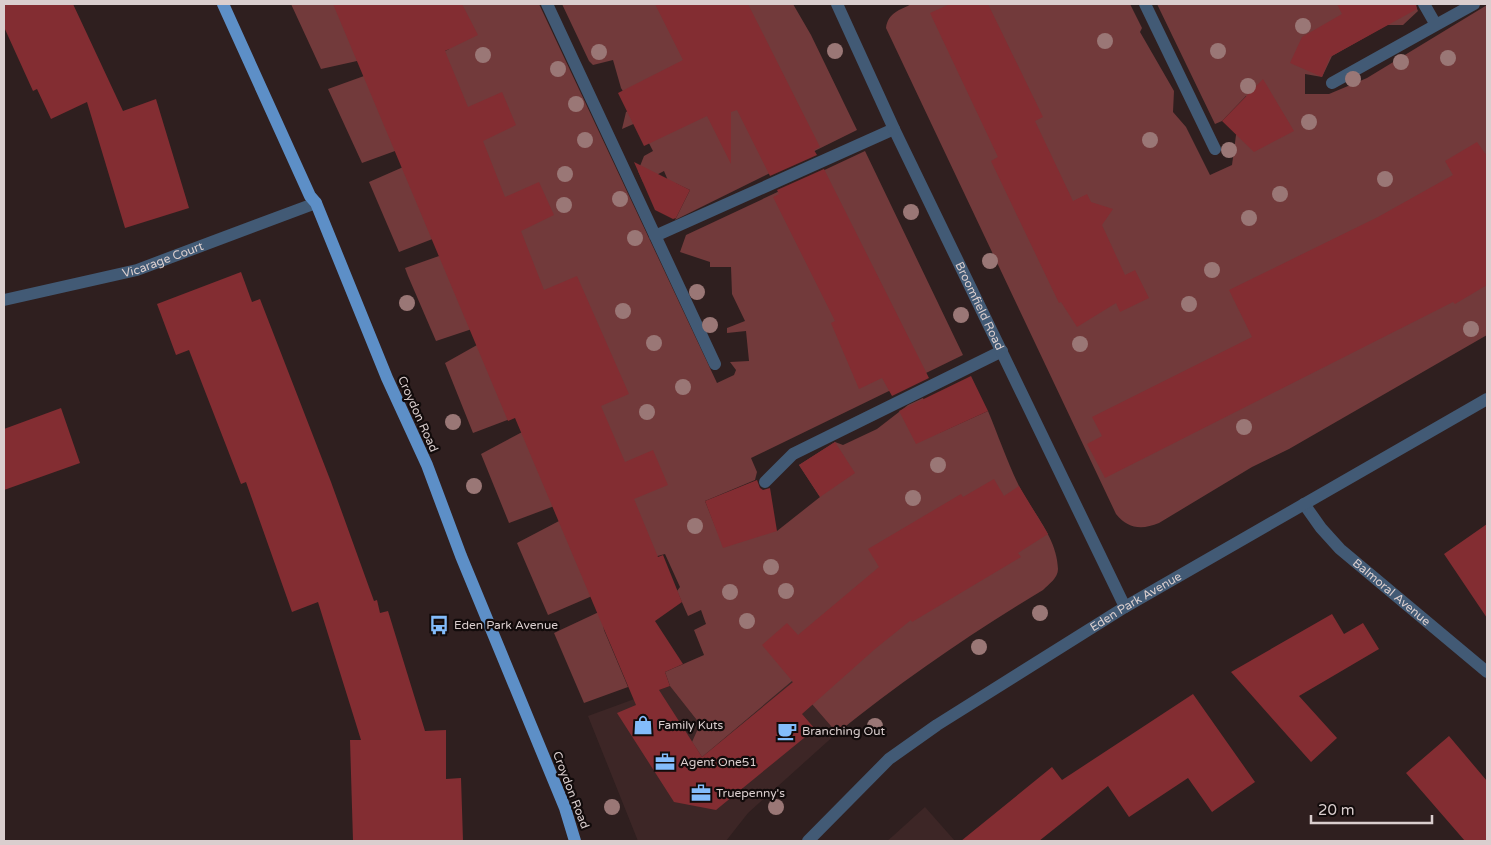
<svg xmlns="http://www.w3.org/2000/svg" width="1491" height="845" viewBox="0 0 1491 845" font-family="'Varela Round',sans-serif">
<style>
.built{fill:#3d2626}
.green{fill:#723a3b}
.building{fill:#832d32}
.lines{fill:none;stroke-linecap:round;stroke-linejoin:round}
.service{stroke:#425a75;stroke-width:12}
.minor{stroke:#425a75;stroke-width:12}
.tertiary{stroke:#425a75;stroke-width:12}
.primary{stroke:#5d8fc7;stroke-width:12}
.tree{fill:#9a7776}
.labels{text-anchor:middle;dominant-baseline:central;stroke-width:4.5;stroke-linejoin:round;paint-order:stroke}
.street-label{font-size:12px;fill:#dacece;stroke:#120b0b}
.poi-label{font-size:12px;fill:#dacece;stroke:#120b0b;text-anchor:start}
</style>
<rect width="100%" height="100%" fill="#2f1f1f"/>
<path class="built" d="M762 645 837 733 748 813 726 841H638L588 716 670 686Z
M925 807 955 841H887L893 836Z"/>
<path class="green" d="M291 4H539L717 383 734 375 736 370 730 362 749 361 746 331 727 333V328L745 321 732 294 731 267H710V262L680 252 686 235 865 151 963 355 751 458 757 472 755 480 705 501 718 533 777 531 820 497 799 465 835 442 843 445 877 429 908 405 923 398 939 433 988 411C998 435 1007 461 1019 486 1032 512 1057 537 1058 569 1058 578 1049 584 1043 590 971 633 903 680 837 733L792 681 702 757 692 742 700 724 670 686 665 672 704 655 694 630 706 624 701 610 688 616 677 591 680 587 665 554 643 560 648 572 548 615 517 543 559 521 557 505 509 523 481 454 526 430 565 398 473 433 445 363 477 345 522 308 469 330 436 341 408 276 405 268 439 256 484 219 399 252 369 182 458 143 395 151 362 163 328 89 364 76 425 62 449 49 357 61 321 69Z
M562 4H793L811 35 857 130 675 220 690 190 675 183H669L664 171 643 182 638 171 644 156 653 151 638 122 622 129 626 112 633 108 621 88 613 60 593 65 589 61Z
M912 4H1130L1142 28 1140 32 1174 91 1173 112 1186 127 1210 175 1232 165 1236 135 1260 110 1246 96 1222 121 1215 124 1157 4H1415L1418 11 1403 25H1387L1332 56 1322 77 1305 74V94H1329L1367 78 1487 5V335L1289 449 1252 467 1159 523C1142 530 1128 529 1116 514L886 28C888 13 899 10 912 4Z
M601 611 604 630 628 687 584 703 554 633Z"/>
<path class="building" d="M4 4H73L123 111 156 99 189 208 125 228 87 102 51 119 37 89 33 91 4 27Z
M333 4H462L478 35 445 51 468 107 502 92 516 125 483 141 505 197 539 182 554 215 521 231 544 290 577 276 629 394 601 406 625 462 653 450 668 485 634 499 658 557 663 555 682 602 655 621 683 664 665 672 670 686 659 690 702 757 793 682 762 645 787 623 798 635 879 567 868 549 961 494 963 497 994 479 1004 496 1019 486 1048 534 1018 553 1021 557 912 622 911 620 875 649 802 714 815 729 716 810 674 802 617 713 636 705 515 418 508 421Z
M655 4H748L820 147 814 150 817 155 770 176 737 110 731 112V164L707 116 644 146 618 93 683 60Z
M950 4H988L1043 117 1035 121 1073 201 1087 194 1091 202 1113 209 1102 225 1125 275 1135 270 1149 298 1120 312 1116 303 1077 327 1061 302 1059 303 991 161 998 157 930 13Z
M1337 4H1416L1417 9 1330 57 1322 77 1290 63 1302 37 1342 14Z
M1263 79 1294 131 1254 152 1222 121Z
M1477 142 1487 156V285L1455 304 1453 302 1105 478 1087 444 1102 436 1092 417 1252 337 1229 290 1378 217 1453 175 1445 161Z
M634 162 690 190 676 218 673 219 655 210Z
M824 169 929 378 892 396 882 378 859 389 831 323 835 321 773 197 779 194 777 190Z
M241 272 252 302 260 299 331 482 374 601 377 600 380 613 388 611 425 731 446 730V779L461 778 463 841H353L350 740H361L318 602 292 612 246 482 241 484 189 350 176 355 157 304Z
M971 376 988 411 916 444 899 411Z
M61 408 80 463 4 490V429Z
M835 442 855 473 820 497 799 465Z
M757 480 760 488 763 490 770 488 777 531 723 548 705 501Z
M1487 524V618L1444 554Z
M1332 614 1344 634 1363 623 1379 649 1299 696 1337 738 1311 762 1231 672Z
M1193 694 1255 782 1212 812 1188 778 1129 817 1108 786 1039 841H961L1052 767 1062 780Z
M1449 736 1487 781V841H1465L1406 773Z"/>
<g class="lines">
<path class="service" d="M547 4 715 364
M1145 4 1215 149
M1436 25 1474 4
M1332 83 1436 25 1424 4
M655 236 894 129
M765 482 793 454 1002 351"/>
<g class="minor">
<path id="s1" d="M837 4 894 129 1125 607"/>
<path id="s2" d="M4 300 137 270 316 203"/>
<path id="s3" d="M1304 504 1321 528 1340 549 1487 672"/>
</g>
<path class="tertiary" id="s4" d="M808 841 889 759 937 725 1125 607 1487 399"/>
<path class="primary" d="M223 4 310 196 316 203 387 378 427 465 461 556 565 808 575 841"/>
</g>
<g class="tree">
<circle cx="1303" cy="26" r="8"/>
<circle cx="1105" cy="41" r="8"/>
<circle cx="835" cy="51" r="8"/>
<circle cx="1218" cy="51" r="8"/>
<circle cx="599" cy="52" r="8"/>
<circle cx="483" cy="55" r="8"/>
<circle cx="1448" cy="58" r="8"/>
<circle cx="1401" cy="62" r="8"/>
<circle cx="558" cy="69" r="8"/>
<circle cx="1353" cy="79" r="8"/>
<circle cx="1248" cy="86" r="8"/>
<circle cx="576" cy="104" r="8"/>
<circle cx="1309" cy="122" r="8"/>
<circle cx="585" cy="140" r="8"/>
<circle cx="1150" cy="140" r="8"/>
<circle cx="1229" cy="150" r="8"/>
<circle cx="565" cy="174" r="8"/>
<circle cx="1385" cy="179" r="8"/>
<circle cx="1280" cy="194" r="8"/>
<circle cx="620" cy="199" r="8"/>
<circle cx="564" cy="205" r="8"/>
<circle cx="911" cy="212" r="8"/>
<circle cx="1249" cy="218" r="8"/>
<circle cx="635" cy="238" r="8"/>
<circle cx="990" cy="261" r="8"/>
<circle cx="1212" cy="270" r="8"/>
<circle cx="697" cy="292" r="8"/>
<circle cx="407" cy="303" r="8"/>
<circle cx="1189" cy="304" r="8"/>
<circle cx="623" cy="311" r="8"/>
<circle cx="961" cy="315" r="8"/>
<circle cx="710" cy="325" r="8"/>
<circle cx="1471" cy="329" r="8"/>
<circle cx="654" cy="343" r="8"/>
<circle cx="1080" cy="344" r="8"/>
<circle cx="683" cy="387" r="8"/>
<circle cx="647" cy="412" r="8"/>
<circle cx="453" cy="422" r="8"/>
<circle cx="1244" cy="427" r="8"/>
<circle cx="938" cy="465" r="8"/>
<circle cx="474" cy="486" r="8"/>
<circle cx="913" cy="498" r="8"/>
<circle cx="695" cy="526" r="8"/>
<circle cx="771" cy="567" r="8"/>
<circle cx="786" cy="591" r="8"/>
<circle cx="730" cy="592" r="8"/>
<circle cx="1040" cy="613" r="8"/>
<circle cx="747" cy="621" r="8"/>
<circle cx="979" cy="647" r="8"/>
<circle cx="875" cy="726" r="8"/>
<circle cx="612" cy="807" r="8"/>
<circle cx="776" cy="807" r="8"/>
</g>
<defs>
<symbol id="bus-bare" viewBox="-9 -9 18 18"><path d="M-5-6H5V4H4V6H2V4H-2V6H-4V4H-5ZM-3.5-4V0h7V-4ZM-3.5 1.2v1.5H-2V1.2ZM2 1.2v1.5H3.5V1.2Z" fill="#83bcfb" stroke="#120b0b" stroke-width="2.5" paint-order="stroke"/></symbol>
<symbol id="shop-bare" viewBox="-9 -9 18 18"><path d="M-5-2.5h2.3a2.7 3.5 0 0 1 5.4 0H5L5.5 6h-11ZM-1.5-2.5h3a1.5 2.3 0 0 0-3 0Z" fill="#83bcfb" stroke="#120b0b" stroke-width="2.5" paint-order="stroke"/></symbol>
<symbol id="cafe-bare" viewBox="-9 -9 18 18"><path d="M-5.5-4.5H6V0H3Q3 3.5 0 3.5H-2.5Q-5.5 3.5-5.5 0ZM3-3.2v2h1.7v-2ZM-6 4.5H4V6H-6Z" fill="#83bcfb" stroke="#120b0b" stroke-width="2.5" paint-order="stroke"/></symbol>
<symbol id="office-bare" viewBox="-9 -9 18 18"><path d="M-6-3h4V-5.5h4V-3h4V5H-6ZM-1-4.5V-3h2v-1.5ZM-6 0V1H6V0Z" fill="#83bcfb" stroke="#120b0b" stroke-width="2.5" paint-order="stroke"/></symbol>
</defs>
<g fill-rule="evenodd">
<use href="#bus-bare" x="425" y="611" width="28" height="28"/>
<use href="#shop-bare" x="629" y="711" width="28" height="28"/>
<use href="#cafe-bare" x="773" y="717" width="28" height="28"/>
<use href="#office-bare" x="651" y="748" width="28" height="28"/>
<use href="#office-bare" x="687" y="779" width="28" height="28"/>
</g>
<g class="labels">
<g class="street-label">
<text stroke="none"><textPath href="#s2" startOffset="164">Vicarage Court</textPath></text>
<text stroke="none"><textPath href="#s1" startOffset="334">Broomfield Road</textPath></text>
<text transform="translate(418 414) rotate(66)">Croydon Road</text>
<text stroke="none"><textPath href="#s3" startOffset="125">Balmoral Avenue</textPath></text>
<text stroke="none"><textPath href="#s4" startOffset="408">Eden Park Avenue</textPath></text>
<text transform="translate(571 790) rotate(69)">Croydon Road</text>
</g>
<g class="poi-label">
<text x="454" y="625">Eden Park Avenue</text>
<text x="658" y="725">Family Kuts</text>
<text x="802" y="731">Branching Out</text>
<text x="680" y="762">Agent One51</text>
<text x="716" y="793">Truepenny's</text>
</g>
</g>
<rect width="1491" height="845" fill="none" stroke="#dacece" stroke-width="10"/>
<path d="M1311 815v8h121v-8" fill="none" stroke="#dacece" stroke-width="2.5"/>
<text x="1318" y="815" font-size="15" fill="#dacece" stroke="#120b0b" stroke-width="4" paint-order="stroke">20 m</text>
</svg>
